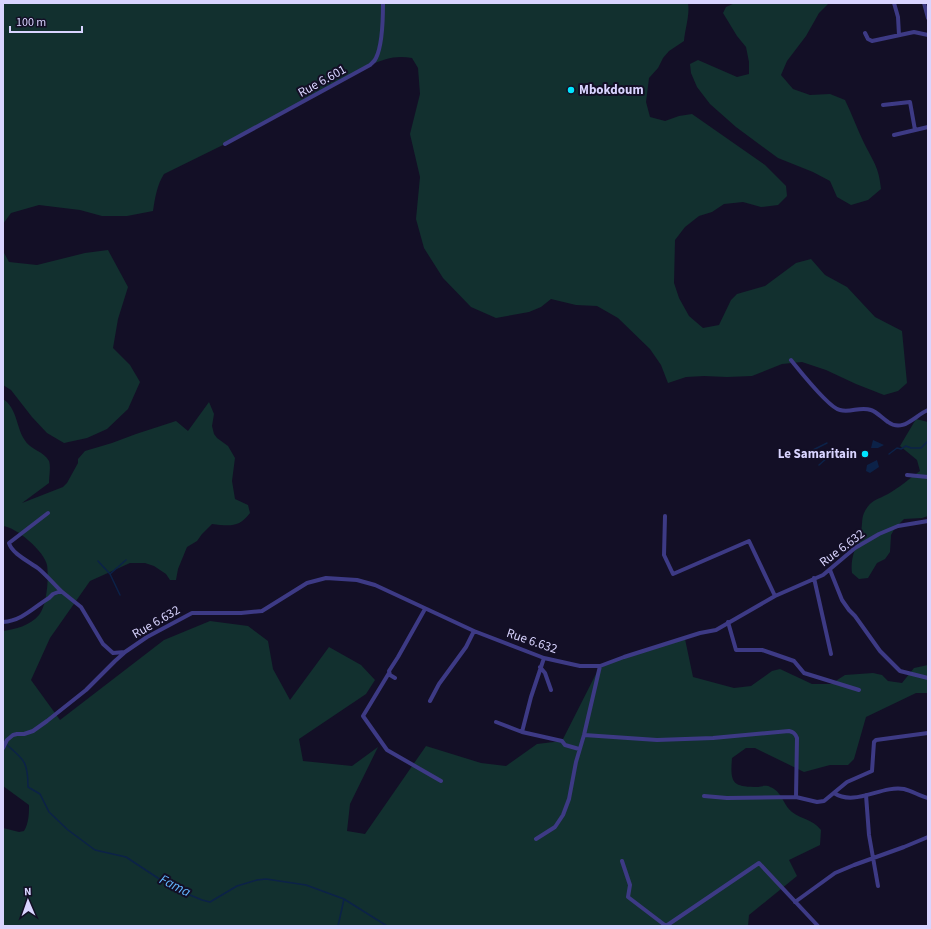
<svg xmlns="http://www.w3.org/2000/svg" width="931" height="929" viewBox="0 0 931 929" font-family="'Source Sans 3',sans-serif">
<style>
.green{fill:#12302f}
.water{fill:#0c2248}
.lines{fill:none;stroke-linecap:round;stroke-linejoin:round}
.stream{stroke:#0c2248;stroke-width:1.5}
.street{stroke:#3d3a85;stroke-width:4}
.poi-dot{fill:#00e5ff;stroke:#130f26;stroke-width:1.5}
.labels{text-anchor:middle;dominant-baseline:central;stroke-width:4;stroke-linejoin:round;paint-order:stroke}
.street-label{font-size:13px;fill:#d9d4ff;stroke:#130f26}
.poi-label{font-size:13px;font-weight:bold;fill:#d9d4ff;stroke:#130f26;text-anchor:start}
.water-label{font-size:14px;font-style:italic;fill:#62b6ff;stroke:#130f26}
</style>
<rect width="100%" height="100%" fill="#130f26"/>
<path class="green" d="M3 3H688C690 15 685 29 684 41L669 51 663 58 658 68 649 78 646 102 650 117 665 121 679 116 692 114 765 165 786 186 787 196 778 205 761 207 743 202 724 204 712 212 699 216 685 227 675 240 674 283 679 298 689 316 703 328 719 325 731 300 737 294 765 286 796 263 811 259 825 275 847 287 875 317 902 331 907 383 898 391 884 395 856 384 826 370 802 362 782 364 752 376 727 377 704 376 686 377 668 383 661 365 650 349 618 318 597 306 576 305 551 299 541 307 529 312 496 318 471 307 443 278 424 248 416 219 420 177 410 134 420 94 418 68 412 58C395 55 385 59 370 65L225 144 164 174C157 185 155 198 153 211L127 216H102L80 210 39 205 11 213 3 224Z
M735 3H829L819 13 806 36 787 61 781 75 793 89 810 95 830 94 845 100C852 114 857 129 864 143 873 161 879 167 881 189L868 200 851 205 837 197 830 181 813 172 778 158 736 127 710 104 697 87 691 73 690 64 698 60 737 77 749 74V62L746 47 737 36 723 13 726 7Z
M108 250 128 287 118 319 113 348 130 365 140 382 128 409 107 429 87 438 64 443 47 433 32 417 11 390 3 385V251L9 262 37 265 85 253Z
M3 399C17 408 16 426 24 439 30 450 44 451 49 461 51 467 49 476 49 483L22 503 63 487 67 483 78 463V459L85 451 112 443 136 434 176 421 188 431 209 402 214 414 212 426 214 434 217 438 228 446 235 458 232 481 235 499 248 505 250 513C239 528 229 526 212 524L202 534 197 541 187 547 178 569 176 580H170L166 574 154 566 145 563H130L90 581 50 638 31 680 60 720 164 640 210 621 248 626 268 641 273 669 290 700 329 647 361 665 375 680 366 694 299 739 303 761 352 766 378 747 350 804 347 831 365 834 426 746 481 763 506 766 537 744 562 741 600 666 685 639 693 677 734 688 751 686 772 671 780 669 812 684H831L845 675 873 673 882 675 888 681 902 683 914 668 928 665V693H916L866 717 854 759 848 765H830L804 772 755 748H746L732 758C730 783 732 787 758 787 762 786 767 785 770 787 782 791 783 805 792 812 802 820 811 818 821 830L820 845 789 860 797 876 749 915 748 926H3V828L19 832 24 831C29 823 29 813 29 805L3 786V631C15 629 30 626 39 615 47 606 49 577 47 565 45 552 16 527 3 526Z
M916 419 928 422V516L922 518 904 519 895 528 891 535 890 552 885 559 877 563 868 578 859 579 852 573C850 558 856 548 860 534 863 528 861 519 864 513 870 500 877 500 888 494 899 488 910 478 920 471L917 460 900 446Z"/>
<path class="water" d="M873 440 884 445 878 448H871Z
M877 460 879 467 870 473 866 471 867 465Z"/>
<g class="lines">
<path class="stream" d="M811 451 827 443
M889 454 897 448 901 449 906 446 911 448H921L928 441
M819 465 836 450
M98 561 110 574 120 595
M110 574 126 560
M7 745C25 760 28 763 28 787L40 794 49 812 68 830 95 850 126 857 173 888 202 900 210 902 237 886 257 880 266 879 306 885 344 899 387 926
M338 926 344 899"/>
<path class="street" d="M894 3 898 17 899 35
M924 3 928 18
M865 33 868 39 872 41 914 32 928 35
M883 105 910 102 915 130
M894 135 928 127
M225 144 370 65C372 63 375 61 376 58 382 46 383 16 383 3
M791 360C800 371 829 408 840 410 851 413 860 406 871 410 877 412 882 418 888 422 903 433 914 416 928 410
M907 475 928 477
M48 513 9 543C12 554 30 562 39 569 47 576 54 584 61 591
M665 516 664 555 673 574 749 541 775 596
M830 570 842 600 849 610 855 616 880 651 900 671 928 678
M814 578 831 654
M3 622C22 621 34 607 49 598L53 594 61 591 81 607 103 644 113 653 125 652 147 637 192 613H241L262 611 307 583 326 578 357 580 375 585 474 631 544 658 580 666H600L624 657 700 633 716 630 775 596 823 575 855 548 879 534 898 526 928 521
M728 622 736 650H762L771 653 794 661 804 673 859 690
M540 667 545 673 551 690
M389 673 363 716 387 750 441 781
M395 678 390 675 389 671 398 657 425 609
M430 701 439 684 466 647 474 631
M496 722 522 732 562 741 565 745 579 749
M522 732 531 697 544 658
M584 735 657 740 713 738 789 731C793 732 795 733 797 738L796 797
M3 748 7 740 13 735 17 734H24L33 731 47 721 86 690 115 661 124 653
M834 793C855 807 881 785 904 789 912 791 920 796 928 798
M866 795 869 835 878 886
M704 796 727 798 796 797 817 802 824 801 847 782 872 771 874 742 876 740 928 733
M536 839 555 827 563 815 569 799 576 762 584 735 600 666
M622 861 630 885 628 897 666 926 759 863 818 926
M795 902 835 873 854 865 904 847 928 837"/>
</g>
<g class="poi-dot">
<circle cx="571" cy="90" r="4"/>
<circle cx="865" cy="454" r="4"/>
</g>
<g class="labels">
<g class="street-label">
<text transform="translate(322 81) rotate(-29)">Rue 6.601</text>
<text transform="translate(842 548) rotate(-37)">Rue 6.632</text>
<text transform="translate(156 622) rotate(-30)">Rue 6.632</text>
<text transform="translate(532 641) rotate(19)">Rue 6.632</text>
</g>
<g class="poi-label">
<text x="579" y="90">Mbokdoum</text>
<text x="857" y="454" text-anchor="end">Le Samaritain</text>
</g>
<g class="water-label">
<text transform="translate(175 886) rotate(27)">Fama</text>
</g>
</g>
<rect width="931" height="929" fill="none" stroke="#d9d4ff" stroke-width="8"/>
<g transform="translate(28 901) rotate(358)" stroke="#130f26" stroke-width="3" paint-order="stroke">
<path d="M0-3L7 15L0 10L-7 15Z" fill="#d9d4ff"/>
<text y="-6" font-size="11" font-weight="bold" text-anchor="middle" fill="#d9d4ff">N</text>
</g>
<path d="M10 26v6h72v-6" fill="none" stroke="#d9d4ff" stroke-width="2"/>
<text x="16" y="26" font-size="12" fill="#d9d4ff" stroke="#130f26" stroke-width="3" paint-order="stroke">100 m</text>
</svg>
